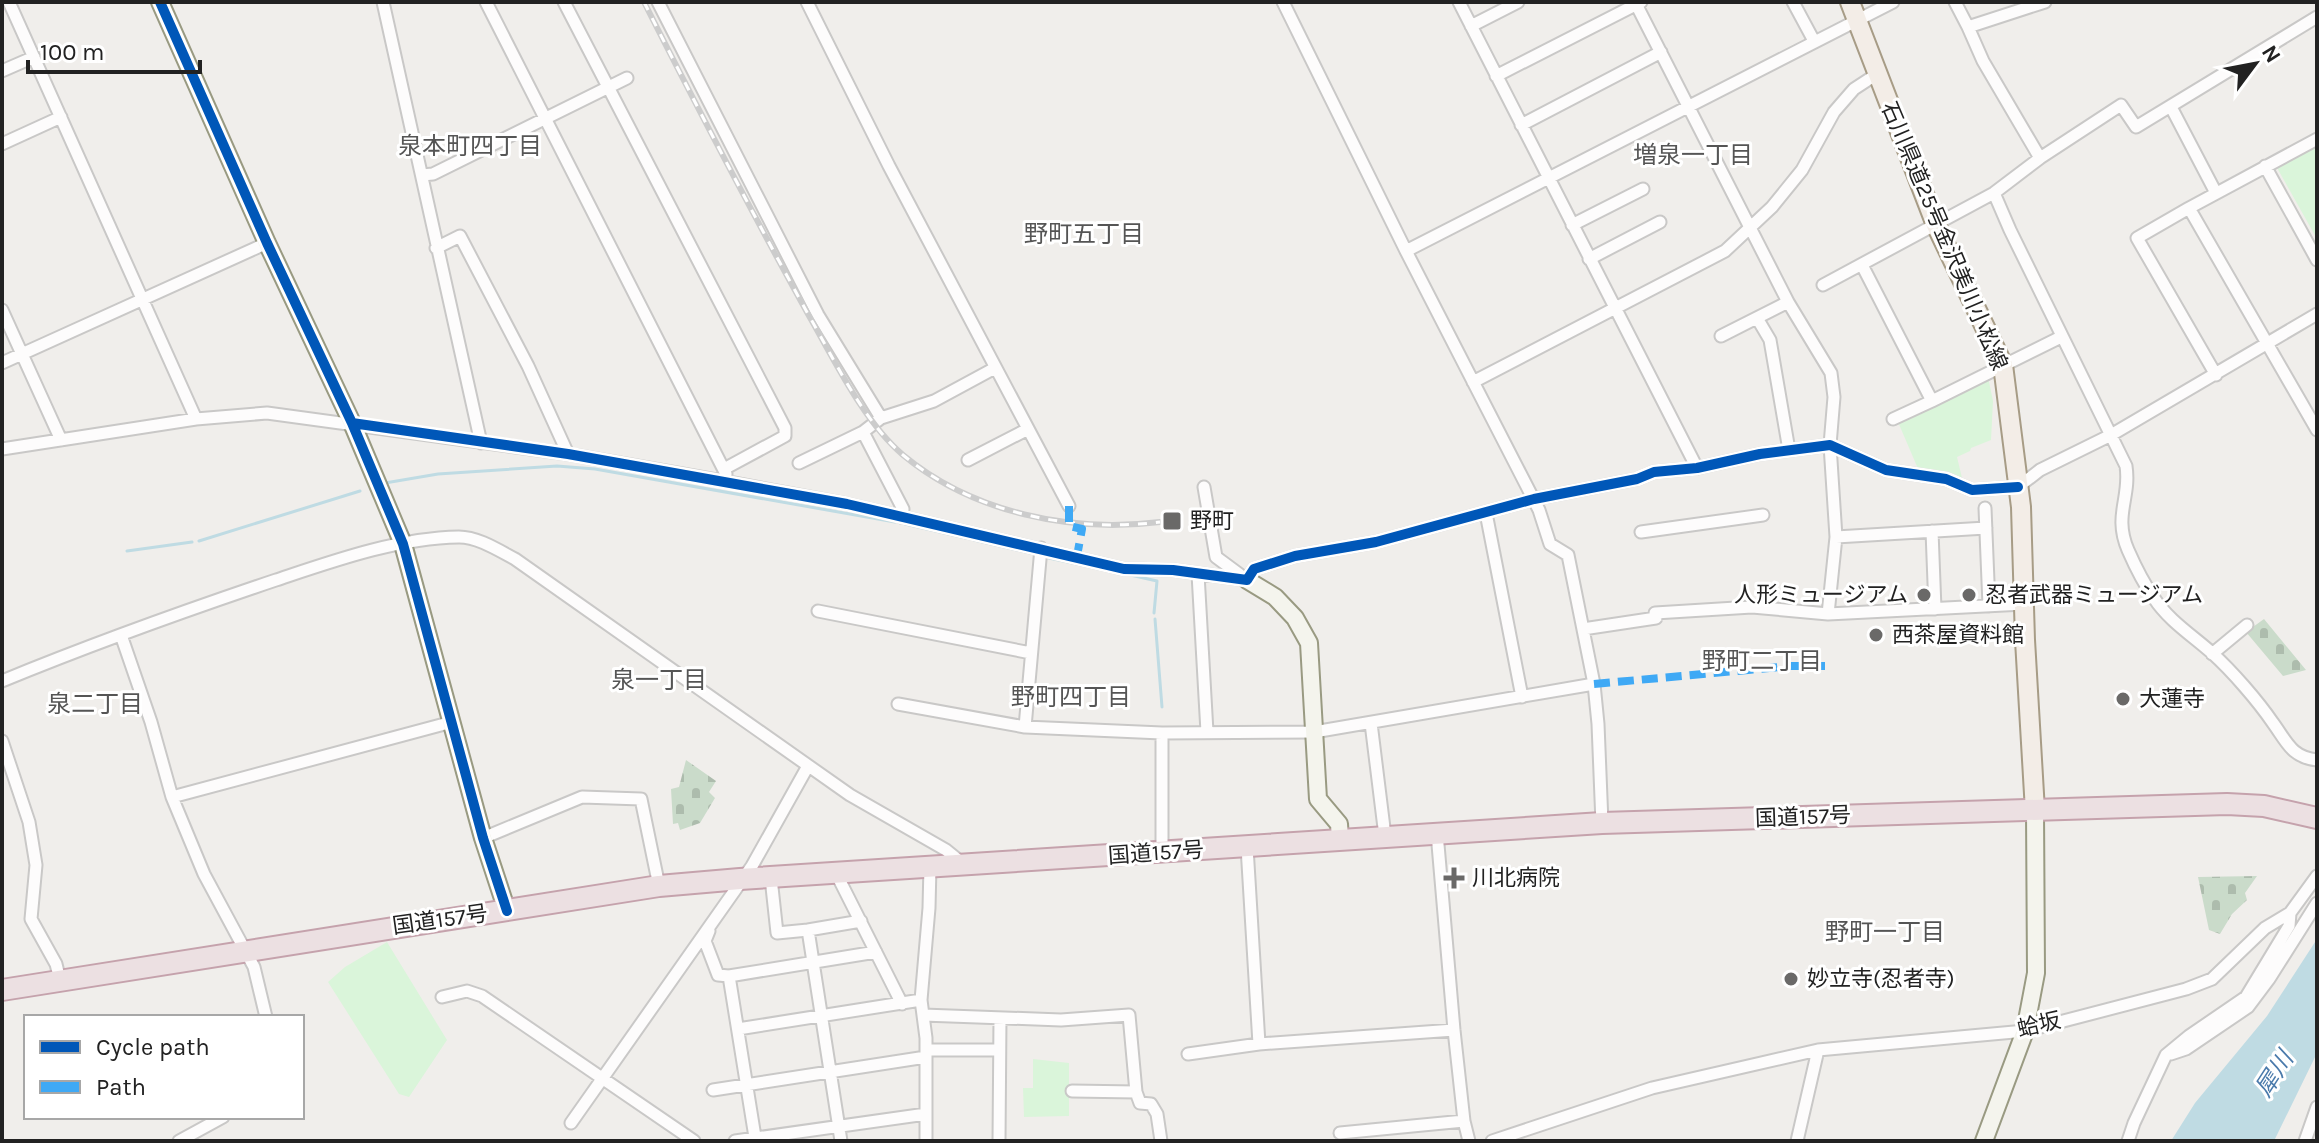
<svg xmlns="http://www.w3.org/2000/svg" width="2319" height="1143" viewBox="0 0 2319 1143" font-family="Karla,'Noto Sans JP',sans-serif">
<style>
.cemetery{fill:url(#cemetery-stones)}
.park{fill:#daf5da}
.water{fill:#bfdbe3}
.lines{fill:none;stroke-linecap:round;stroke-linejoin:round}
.stream{stroke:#bfdbe3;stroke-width:3}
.street-casing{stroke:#c9c8c7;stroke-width:15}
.secondary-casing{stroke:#999a82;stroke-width:20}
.primary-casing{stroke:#a79c86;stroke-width:22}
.highway-casing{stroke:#c5a2ac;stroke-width:24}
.street{stroke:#fdfcfc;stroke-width:11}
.secondary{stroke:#f4f4ed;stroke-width:16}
.primary{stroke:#f3ede7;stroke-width:18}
.highway{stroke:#ece0e2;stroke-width:20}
.rail-casing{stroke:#ccc;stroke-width:6}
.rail{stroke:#fff;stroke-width:3;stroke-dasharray:9;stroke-linecap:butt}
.quiet{stroke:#3fa9f5;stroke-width:8;stroke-dasharray:16 8;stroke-linecap:butt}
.cycleway-casing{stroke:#fff;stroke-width:15}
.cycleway{stroke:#0057b8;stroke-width:10}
.poi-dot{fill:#6a6968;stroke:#fff;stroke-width:3}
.labels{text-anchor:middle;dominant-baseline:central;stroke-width:6;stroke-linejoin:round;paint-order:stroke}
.street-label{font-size:22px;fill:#222;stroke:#fff}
.poi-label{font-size:22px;fill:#222;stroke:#fff;text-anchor:start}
.neighbourhood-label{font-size:24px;fill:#555;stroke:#fff}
.water-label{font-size:24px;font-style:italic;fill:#4a7aab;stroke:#fff}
</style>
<defs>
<pattern id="cemetery-stones" width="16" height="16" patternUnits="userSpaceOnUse" patternTransform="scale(2)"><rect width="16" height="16" fill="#cadbca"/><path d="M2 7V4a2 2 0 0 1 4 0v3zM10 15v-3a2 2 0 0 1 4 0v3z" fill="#adbcad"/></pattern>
</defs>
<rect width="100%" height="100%" fill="#f0eeeb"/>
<path class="cemetery" d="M2264 619 2306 670 2283 676 2246 632Z
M686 760 716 781 709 792 715 798 700 823 680 830 678 823 673 824 671 789 679 787Z
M2257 876 2245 893 2247 900 2232 914 2220 934 2209 930 2198 877Z"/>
<path class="park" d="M2317 145V239L2276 166Z
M1988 377 1993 401 1991 440 1971 448 1970 451 1957 457 1963 482 1945 472 1919 471 1898 422Z
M387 942 447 1040 409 1097 399 1094 328 982 345 967Z
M1033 1059 1069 1063V1116L1024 1117 1023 1088H1033Z"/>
<path class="water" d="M2317 939V1053L2274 1141H2171L2195 1103 2267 1016Z"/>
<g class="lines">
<path class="stream" d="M385 483 438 474 557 466 595 469 895 522
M905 524 966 538
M974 540 1035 554
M199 541 360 491
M127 551 192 542
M1044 557 1106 570
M1126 574 1157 581 1154 613
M1155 619 1162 707"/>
<defs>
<path id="street" d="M9 2 196 419
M383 2 481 443
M486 2 726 474
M564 2 785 428V436L724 469
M658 2 818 315 881 418 863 432 903 509 901 517
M807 2 889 166 1069 506
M1283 2 1406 251 1539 510 1550 544 1568 555 1594 684 1598 724 1602 823
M1459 2 1697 468
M1635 2 1788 302 1831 373 1834 397 1830 445 1836 537 1828 614
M1793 2 1814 41
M1955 2 1968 27
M1471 26 1518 2
M2 71 34 57
M1496 76 1641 2
M2171 107 2216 193
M1521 125 1661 52
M2317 139 2189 208 2317 430
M2 144 61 117
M2040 158 1983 61 1968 27 2045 2
M2265 166 2317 260
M422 175 433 174 627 78
M1994 193 2010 230 2126 466C2131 498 2113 515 2128 550 2135 566 2144 584 2154 598 2168 620 2193 636 2212 653 2232 671 2258 701 2273 723 2287 742 2291 757 2317 760
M2189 208 2137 238 2216 375
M1572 225 1643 189
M436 248 460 236 528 366 568 454
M1406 251 1893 2
M1589 259 1660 222
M1862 265 1932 401 1893 419
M1823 285 1994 193 2040 158 2121 105 2136 127 2317 17
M2 310 61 440
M1757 318 1770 340 1789 450
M1721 336 1788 302
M2 363 267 243
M1473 382 1725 251 1772 207 1802 170 1834 112 1854 89 1877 74
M1932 401 2061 337
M881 418 934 401 995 368
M2 449 196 419 267 413 568 454 728 482 847 504 1124 569 1173 570 1247 580
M968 460 1028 429
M799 463 863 432
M1204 487 1216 557 1247 580
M1985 508 1989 606
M1486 513 1522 697
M1932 531 1935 609
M1641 532 1763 515
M1836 537 1986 528
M1198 574 1207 732
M1247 580 1254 569 1295 556 1376 542 1534 499 1637 479 1654 472 1697 468 1760 454 1830 445 1886 470 1946 479 1972 490 2018 487 2040 470 2111 435 2317 314
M818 611 1031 653
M1655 613 1752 607 1828 614 2024 604
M1583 629 1656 618
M121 635 151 722 172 797 204 874 254 967 266 1017
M2212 654 2247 625
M2 681C92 644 184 611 276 580 333 561 397 538 459 537 478 537 498 550 515 559L850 795 946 850 962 863
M898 704 1025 727 1162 733 1314 732 1594 684
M1371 723 1385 836
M1025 727 1041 548
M2 741 29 822 36 865 31 919 56 964 60 980
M172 797 452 722
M1437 833 1454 1030 1464 1121 1469 1141
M483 838 582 797 641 799 659 886
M1247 847 1259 1044
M1162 853V733
M837 875 902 1004
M771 878 777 933 808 930 841 1141
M808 930 861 921
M709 931 705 941 718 975 729 976 755 1137
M729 976 876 952
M442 997 467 991 482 996 694 1141
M923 1015 1061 1020 1129 1015 1136 1092 1140 1103 1151 1104 1157 1114 1161 1141
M738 1029 921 1000
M926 1050H999
M1188 1054 1259 1044 1454 1030
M2171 1054 2186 1049 2248 1007 2269 979 2317 903
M713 1090 926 1057
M1072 1091 1136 1092
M571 1123 752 866 808 766
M1340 1133 1464 1121
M179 1141 223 1117
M735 1141 926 1114
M926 1141V1038L921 1000 929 908 930 866
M999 1141 1000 1018
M1492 1141 1652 1088 1761 1063 1818 1050 2025 1031 2186 989 2212 979 2265 928 2290 913
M1797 1141 1818 1050
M2128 1141 2134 1123 2166 1055 2189 1036 2246 997 2289 926 2290 913 2317 876
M2305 1141 2317 1107"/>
<path id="secondary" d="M160 2 267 243 352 423 403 544 483 838 507 911
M1247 580 1275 597 1295 618 1309 643 1318 799 1339 824 1340 839
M1984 1141 2025 1031 2036 973 2035 811"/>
<path id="primary" d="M1850 2 1936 225 2003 365 2021 507 2025 640 2035 811"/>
<path id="highway" d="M2 990 659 886 740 879 1602 823 2227 804 2264 806 2317 818"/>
</defs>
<use href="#street" class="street-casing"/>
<use href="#secondary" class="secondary-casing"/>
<use href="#primary" class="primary-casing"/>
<use href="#highway" class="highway-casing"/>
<use href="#street" class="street"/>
<use href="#secondary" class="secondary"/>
<use href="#primary" class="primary"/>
<use href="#highway" class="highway"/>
<defs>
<path id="rail" d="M644 2C697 107 751 211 808 314 834 359 863 421 903 455 973 513 1071 533 1160 522"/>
</defs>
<use href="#rail" class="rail-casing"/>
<use href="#rail" class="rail"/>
<path class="quiet" d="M1069 506V526L1082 529 1077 556
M1594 684 1791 666H1825"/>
<defs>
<path id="cycleway" d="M160 2 267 243 352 423 403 544 483 838 507 911
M352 423 568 454 847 504 1124 569 1173 570 1247 580 1254 569 1295 556 1376 542 1534 499 1637 479 1654 472 1697 468 1760 454 1830 445 1886 470 1946 479 1972 490 2018 487"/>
</defs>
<use href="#cycleway" class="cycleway-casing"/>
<use href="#cycleway" class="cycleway"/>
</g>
<g class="poi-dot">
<rect x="1162" y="511" width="20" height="20" rx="4"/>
<circle cx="1924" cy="595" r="8"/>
<circle cx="1969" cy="595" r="8"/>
<circle cx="1876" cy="635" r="8"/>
<circle cx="2123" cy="699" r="8"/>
<path d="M1450 866h8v8h8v8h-8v8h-8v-8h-8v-8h8z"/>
<circle cx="1791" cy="979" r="8"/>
</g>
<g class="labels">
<g class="street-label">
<text transform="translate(1944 236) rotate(67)">石川県道25号金沢美川小松線</text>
<text transform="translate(1803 817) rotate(-2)">国道157号</text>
<text transform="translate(1156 853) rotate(-4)">国道157号</text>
<text transform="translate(440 920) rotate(-8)">国道157号</text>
<text transform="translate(2039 1025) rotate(-13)">蛤坂</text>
</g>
<g class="poi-label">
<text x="1190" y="521">野町</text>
<text x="1908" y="595" text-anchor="end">人形ミュージアム</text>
<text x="1985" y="595">忍者武器ミュージアム</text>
<text x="1892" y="635">西茶屋資料館</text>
<text x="2139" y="699">大蓮寺</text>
<text x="1472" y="878">川北病院</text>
<text x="1807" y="979">妙立寺(忍者寺)</text>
</g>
<g class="neighbourhood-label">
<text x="470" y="146">泉本町四丁目</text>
<text x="1693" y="155">増泉一丁目</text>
<text x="1084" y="234">野町五丁目</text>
<text x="1762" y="661">野町二丁目</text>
<text x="659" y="680">泉一丁目</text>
<text x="1071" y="697">野町四丁目</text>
<text x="95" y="704">泉二丁目</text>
<text x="1885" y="932">野町一丁目</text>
</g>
<g class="water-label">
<text transform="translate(2274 1074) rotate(-57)">犀川</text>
</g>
</g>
<rect width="2319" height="1143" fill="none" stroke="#222222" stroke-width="8"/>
<rect x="24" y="1015" width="280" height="104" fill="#ffffff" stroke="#a7a7a7" stroke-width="2"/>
<rect x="40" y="1041" width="40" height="12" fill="#0057b8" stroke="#a7a7a7" stroke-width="2"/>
<text x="96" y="1055" font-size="24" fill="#222222">Cycle path</text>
<rect x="40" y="1081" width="40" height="12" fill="#3fa9f5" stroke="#a7a7a7" stroke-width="2"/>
<text x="96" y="1095" font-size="24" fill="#222222">Path</text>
<g transform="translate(2255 64) rotate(58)" stroke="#ffffff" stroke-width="6" paint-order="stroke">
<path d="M0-6L14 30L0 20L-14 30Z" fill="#222222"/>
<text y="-12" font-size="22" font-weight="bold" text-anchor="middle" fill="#222222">N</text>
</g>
<path d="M28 60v12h172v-12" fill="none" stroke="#222222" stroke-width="4"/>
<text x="40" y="60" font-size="24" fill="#222222" stroke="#ffffff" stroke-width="6" paint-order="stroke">100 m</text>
</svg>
